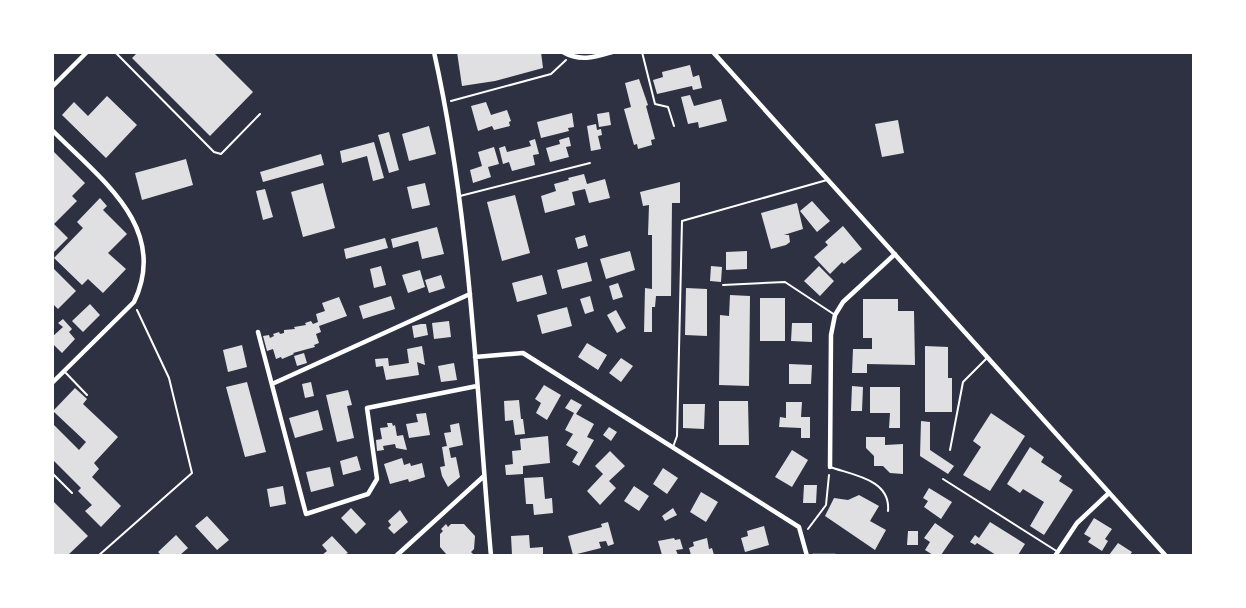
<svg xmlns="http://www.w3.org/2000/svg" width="1246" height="608" font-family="'Space Grotesk',sans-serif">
<rect width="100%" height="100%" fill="#2d3142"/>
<path fill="#e0e0e3" d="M138 52H213L253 92 210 136 132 58Z
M457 52H541L543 68 495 81 462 86Z
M690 65 693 77 699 75 702 88 693 90 692 86 657 94 653 80 663 77 662 72Z
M639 79 648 105 646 106 655 139 651 140 652 145 638 149 637 144 634 145 624 109 631 107 625 83Z
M690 95 694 106 721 99 727 121 699 128 698 122 688 124 681 97Z
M107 96 137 125 106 158 62 115 74 102 88 116Z
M486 102 491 115 507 110 511 121 509 122 510 126 494 130 492 126 478 131 471 106Z
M609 112 611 125 599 127 597 114Z
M572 113 574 127 568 128 569 131 541 138 537 122Z
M898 120 904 153 882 157 875 124Z
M596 124 597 130 601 129 602 135 598 136 601 149 591 151 587 126Z
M429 126 436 154 409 161 402 134Z
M389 132 399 170 389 173 378 135Z
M569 137 571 146 566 147 569 157 550 162 546 148 560 144 559 140Z
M535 139 539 154 533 155 535 165 512 171 509 162 503 164 499 148 505 146 507 152 531 146 529 141Z
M374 142 384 178 373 181 367 156 342 163 340 151Z
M494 147 499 164 488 167 491 177 473 183 470 170 482 166 478 152Z
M52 150 85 183 72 196 77 201 54 224 68 238 52 254Z
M321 154 324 165 263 182 260 172Z
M186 159 193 185 142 200 135 173Z
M584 174 587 184 605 179 610 198 589 203 585 189 572 192 575 205 545 213 541 196 556 191 554 184 569 180 568 178Z
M680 182V203H672L671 296H656L655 307H652V332H644L645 288 652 289V235H648L649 205 643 206 640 192Z
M323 183 335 228 303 237 291 192Z
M425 183 430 205 412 209 407 187Z
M265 189 273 217 263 220 256 191Z
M515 195 530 253 502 261 487 202Z
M100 198 107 206 103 210 127 234 108 253 126 269 103 293 88 279 82 285 54 258 83 228 77 222Z
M812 201 830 221 817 232 800 211Z
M797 203 803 229 784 235H789L790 242 786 245 771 249 761 213Z
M843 226 862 249 844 264 842 262 830 274 814 257 828 245 825 242Z
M437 227 444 254 422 259 418 241 393 248 391 239Z
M585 235 588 246 578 249 575 238Z
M385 238 388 248 346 259 344 249Z
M630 251 635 270 606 279 600 259Z
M747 251V269L726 270V252Z
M587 262 592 281 562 289 557 270Z
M381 266 386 285 374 288 370 269Z
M711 266 722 267 721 282 710 281Z
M819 266 834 281 820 296 804 281Z
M52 267 76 291 58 309 52 303Z
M420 270 425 287 408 293 402 275Z
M441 275 445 288 429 293 425 280Z
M542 275 547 294 517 302 512 283Z
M618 283 623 297 613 300 609 286Z
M686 288 707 289V336L685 335Z
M730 295 750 296 749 386 719 385 720 315 729 316Z
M391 296 395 309 363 319 359 306Z
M590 296 594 311 585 314 580 299Z
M339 297 347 316 319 326 321 332 316 334 319 343 314 345 315 347 293 353 294 354 282 359 281 357 276 359 273 349 267 351 263 336 269 335 270 338 274 336 273 334 279 332 280 334 284 333V330L295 329 294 327 306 325 305 323 311 321 313 324 318 322 316 314 325 311 322 303Z
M760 298H785V341H760Z
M863 299H898V311H914L915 365 867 364V373H852L853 349H872V338H863Z
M90 304 100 315 83 332 72 321Z
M567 307 572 326 542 334 537 315Z
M616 310 626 328 617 333 607 315Z
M63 319 72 329 69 332 75 339 62 353 52 343V337L63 327 58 323Z
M449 321 451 337 434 339 432 323Z
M792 323H812V342L791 341Z
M421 324H426L428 335 414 338 412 326Z
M587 343 607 355 598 370 578 357Z
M242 345 247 367 228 372 223 350Z
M422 346 425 365 417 362 419 375 386 380 383 366 376 367 375 359 388 358 389 366 409 363 407 349Z
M925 346 948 347V378H952V412H925Z
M304 353 307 363 297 366 294 356Z
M621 358 633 366 621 382 609 373Z
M454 363 457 380 441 382 438 366Z
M789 364 812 365 811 384H789Z
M247 382 266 452 245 457 226 387Z
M311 382 314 396 305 398 302 384Z
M544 385 561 395 547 420 536 413 541 403 535 399Z
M852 386 863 387 862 411H851Z
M870 387H900V428H889L890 413H870Z
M75 388 87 399 83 404 118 437 94 463 99 469 92 477 121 506 101 527 85 511 92 505 78 491 81 488 52 459V423L79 450 86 442 53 411Z
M348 390 352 405 347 406 354 438 337 442 326 395Z
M571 399 582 405 576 414 594 424 587 437 594 440 579 466 572 462 578 452 566 445 573 434 565 430 574 413 565 408Z
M519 400 521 419H523L525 434 515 435 513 420 505 421 504 401Z
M719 401H748L749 445H719Z
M786 402H802L801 417H810V438H801V428L779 427 780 417 786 418Z
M683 404H705L704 429 683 428Z
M318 410 323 430 295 438 289 418Z
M426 413 430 435 409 438 406 424 418 422 416 414Z
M991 413 1025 436 990 491 963 475 981 447 973 441Z
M921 421 930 422V450L954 466 948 474 920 456Z
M387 423H392L393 426 395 425 397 436 403 435 407 450 396 448 395 444 383 446 384 450 377 451 376 440 382 439 380 428 388 427Z
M459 423 463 445 449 448 451 458 456 457 460 477 448 487 442 476 440 467 445 466 442 447 447 446 444 433 451 432 450 425Z
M609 427 617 432 611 441 603 435Z
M548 436 550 463 523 466V474L506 475 505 465 513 464 512 451 521 450 520 439Z
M866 437H885V445L903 444V474L890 473 883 466H874V456L866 448Z
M1030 447 1044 457 1041 462 1062 476 1059 481 1073 490 1044 535 1030 526 1044 502 1023 489 1020 493 1007 484Z
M792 450 808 460 792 487 775 477Z
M610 451 625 466 609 481 616 488 600 505 587 491 603 474 595 466Z
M357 456 361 470 343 475 340 461Z
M402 458 404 465 410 463 411 466 422 463 425 477 409 482 408 479 390 484 384 464Z
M330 467 334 486 311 492 306 472Z
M663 468 678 478 667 494 653 484Z
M543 477 545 499 552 498 553 513 534 515 533 504H526L524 478Z
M804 485H817L816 503H803Z
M283 486 286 504 270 507 267 489Z
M634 486 649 496 639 511 624 501Z
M929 488 952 502 941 519 924 507 928 501 923 498Z
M701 492 718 502 706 522 690 512Z
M859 495 879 506 870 521 886 530 875 550 825 516 834 498 848 500Z
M52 500 88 536 68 555H52Z
M351 508 366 524 356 534 341 518Z
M673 508 677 515 665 521 662 516Z
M400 510 408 522 394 534 388 528 391 525 388 521Z
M207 516 229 540 217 550 195 526Z
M1094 518 1112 529 1105 539 1108 541 1102 551 1088 542 1091 538 1084 534Z
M608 522 614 544 608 546 606 541 599 542 601 548 573 555 568 536 602 527 601 524Z
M990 522 1025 544 1018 555H996L977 543 975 545 970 542 975 535 979 538Z
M935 523 954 536 941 555H933L925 550 930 542 924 538Z
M446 524 448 527 451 524H464L475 536 474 549 471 552 473 554 447 555 440 547V534L443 531 441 529Z
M764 526 769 545 745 552 741 538 748 536 747 531Z
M908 531H918V545H907Z
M176 535 188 548 180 555H161L158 552Z
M529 535 530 548 543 547V555H512L511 536Z
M332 536 348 553 344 555H322L327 551 322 545Z
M674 538 675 540 680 539 683 549 676 550 678 555H662L658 541Z
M707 538 709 549 712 548 714 555H691L689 548 694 546 693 542Z
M1118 543 1132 552 1130 555H1109Z"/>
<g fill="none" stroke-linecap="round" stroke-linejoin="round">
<path stroke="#fff" stroke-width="2" d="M451 101 551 74 566 60
M808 529 826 505 829 475
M98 556 192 473 169 378 137 310"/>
<path stroke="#fff" stroke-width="2" d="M642 52 655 104 668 107 674 126
M116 53 214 152 221 154 260 114
M460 196 590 163
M723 285 785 282 835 315
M64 371 87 395
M673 447 677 436 682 221 827 180
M950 450 963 382 988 357
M830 467C852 475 891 479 888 511
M52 473 72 493
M943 479 1058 552"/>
<path stroke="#fff" stroke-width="4.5" d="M434 52C471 218 476 387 491 556
M563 52C580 62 595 57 612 52
M713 52 1166 556
M52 87 87 52
M52 130C99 178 170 227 134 302L52 383
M258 332 306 514 368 494 377 479 367 408 477 386
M475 357 523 353 799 527 807 556
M272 384 470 294
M830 467 831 335 835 315 843 302 895 254
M396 556 484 476
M813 556H835
M1055 556 1077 523 1109 493"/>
</g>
<rect width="1246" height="608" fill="none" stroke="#ffffff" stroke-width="108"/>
</svg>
